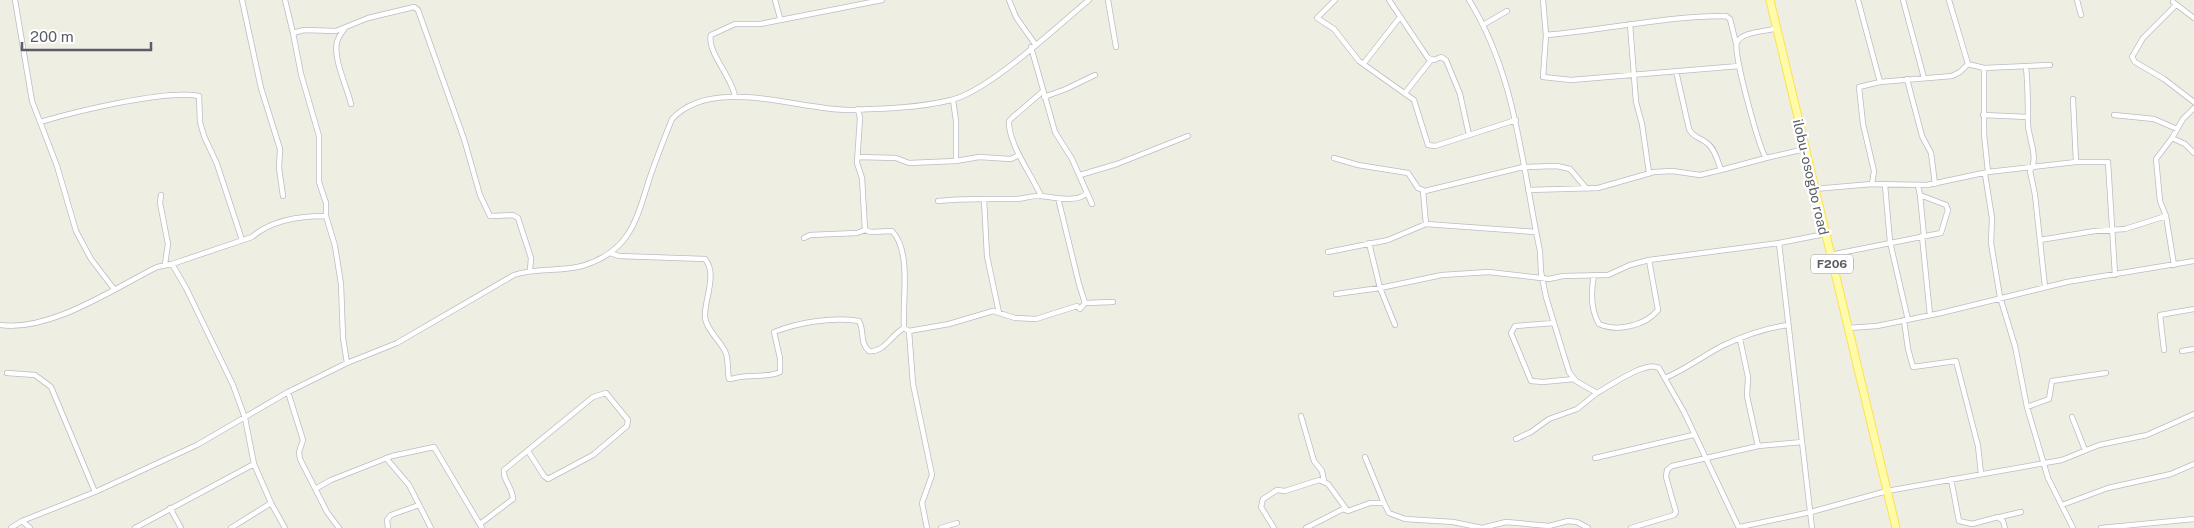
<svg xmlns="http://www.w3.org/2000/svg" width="2194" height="528" font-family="'Public Sans',sans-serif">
<rect width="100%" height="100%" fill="#efeee3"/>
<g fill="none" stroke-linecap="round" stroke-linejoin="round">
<defs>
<path id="street" d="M15 0 32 101 57 166 76 231 91 259 114 289
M242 0 261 88 280 149 279 168 283 196
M285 0 293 33
M775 0 780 18
M1009 0 1016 17 1035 44
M1108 0 1116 47
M1335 0 1317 18 1334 29 1359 61 1414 100 1428 145 1435 146 1516 120
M1389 0 1428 58 1434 60 1441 57 1446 60 1460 94 1469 135
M1469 0C1516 75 1522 166 1540 251L1541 272 1546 297 1569 372 1576 381 1597 393C1610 386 1646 360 1659 368L1684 412 1739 528
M1543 0 1546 35 1543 77 1571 80 1739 66
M1858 0 1880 82
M1903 0 1924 78
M1949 0 1968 64 1984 68 2050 65
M2077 0 2081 15
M2173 2 2194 18
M2176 5 2143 38 2132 57 2135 62 2164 79 2194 102
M1630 24 1636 102 1642 124 1649 173
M1483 25 1507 11
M345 28C342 32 338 38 337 42 333 59 347 87 351 104
M1777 28C1766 32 1743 31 1737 42 1732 50 1759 148 1766 158L1805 149
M1546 35C1607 30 1664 16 1726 16L1730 19 1736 43
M1031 47 1055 132 1072 159 1092 204
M1364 63 1400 17
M2026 67C2028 86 2028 106 2028 125 2029 139 2039 159 2030 171L2035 195 2045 287
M1984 68V134L1988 172
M1676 71 1689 129C1694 139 1701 137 1708 144 1715 149 1718 162 1721 170L1766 158
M1907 79 1922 136 1931 153 1935 184
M1405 93 1431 60
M735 97C733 78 706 51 711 35L735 24H760L882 0
M1044 97 1066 89 1095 75
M2073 99 2076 162
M953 100 956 121V161L979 157 1011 159 1019 155
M1983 115 2028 117
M2114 115 2154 119 2177 129
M40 122C74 112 166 89 199 96L200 122 204 136 217 164 242 240
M2172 138 2183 119 2194 108
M858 157 896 158 909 163 956 161
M1334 158 1358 165 1408 173 1418 188 1425 191 1523 167 1557 166 1570 169 1587 189
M1985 174 1992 218 1991 243 2000 297 2015 346 2027 407 2048 478 2073 528
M1080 175 1117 164 1188 136
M1872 184 1874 171 1863 124 1859 87 1880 82 1952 76 1960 72 1968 64
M1885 185 1890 242 1908 320
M1814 189 1872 184 1927 185 1988 172 2076 162H2108L2115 275
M1528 190 1598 188 1654 172 1672 171 1700 175 1721 170
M1423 191 1426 224
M161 195 160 203 168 244 165 264
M1920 195 1924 236
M1041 196C1032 175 1008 144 1009 121L1013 117 1042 92
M1058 198 1079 284 1085 303
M984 199 987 256 999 313
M938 201C963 198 989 199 1015 199 1024 199 1033 195 1041 196 1054 197 1075 203 1086 194
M865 230 871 232 892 231C912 251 902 302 904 328
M1922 236 1930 315
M804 238 810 235 857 233 865 230 862 178 857 163 860 118 858 109
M2040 240 2095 231 2125 229 2166 216
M1369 243 1380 288 1395 325
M1779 243 1812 528
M1328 252 1388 240 1426 224 1536 232
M610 253 619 256 705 259C718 274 704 300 705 317 706 329 720 341 725 351 729 359 727 370 729 379H731C747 373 765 379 780 372V358L774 332C800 322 832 317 859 321 865 332 859 342 869 351 884 353 891 335 904 328L909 331 949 324 993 311 1015 318 1036 319 1077 306 1080 309 1085 303 1113 302
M1830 255 1941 233 1948 210 1946 205 1920 195 1918 186
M172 264 252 237C271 220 301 216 326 216
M2174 265 2166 216 2160 201 2156 159 2172 138 2185 144 2194 153
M1594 275C1591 291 1590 309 1599 324 1617 332 1645 326 1658 310L1649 260
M1336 294 1380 288 1442 275 1489 272 1549 279 1563 276 1608 275 1630 265 1649 260 1779 243 1825 234
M1904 320 1908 349 1913 367 1956 361 1978 446 1981 474
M1554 323 1515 326 1511 333 1531 381 1543 382 1574 379
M0 325C50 332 113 289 157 267L172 264 186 288 233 385 245 418 254 464 271 503 285 528
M1848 328 1877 326 1941 313 2067 282 2194 261
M909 331 913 384 932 475 922 503 927 528
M1740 339 1748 377 1747 396 1758 446
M2164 350 2160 315 2194 309
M2182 351 2194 349
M347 363 343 338 341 284 335 246 326 216V203L319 182V136L301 74 293 33 304 30 336 31 368 18 414 7 418 10 464 139 480 195 490 216 513 215 518 218 531 258 530 270
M7 373 35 375 51 387 95 492
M1665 378C1686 369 1703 356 1722 346 1743 336 1766 328 1788 325
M288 392 303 440 299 452 300 459 327 512 339 528
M2027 407 2049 399 2052 381 2106 373
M1301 416 1314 461 1322 471 1324 481
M2072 417 2085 450
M1516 439 1531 432 1549 419 1577 409 1597 393
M1365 457 1384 503
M386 458 409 485 431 528
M1595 458 1693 435
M1951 479 1959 521 1972 524 1998 517 2003 521 2005 528
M315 489 331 480 392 456 434 447 482 528
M2062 505 2108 488 2171 474 2194 464
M170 508 181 528
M2000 517 2021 512
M22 521 30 528
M480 524 513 499C513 488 502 479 504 470L593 397 606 393 628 420 627 426 593 455 548 479 544 476 528 451
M1740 527 1811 512 1887 491 2062 460 2099 445 2147 435 2194 414
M11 528 22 521 95 492 197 445 288 392 347 363 397 343 514 275C536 267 560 272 582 266 629 252 636 222 649 180 656 159 664 139 672 119 712 75 799 110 848 110 881 109 919 108 951 100 989 91 1056 27 1089 0
M135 528 254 464
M231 528 271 503
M388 528 387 520 391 515 419 505
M941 528 957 523
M1274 528 1261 507 1263 499 1277 490 1285 491 1319 480 1328 484 1347 510
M1306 528 1343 509 1348 511 1370 503H1384L1389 513 1405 519 1453 522 1482 528 1506 522 1549 526 1568 521 1577 522 1588 528
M1631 528 1674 515 1676 512 1666 477 1667 470 1672 466 1758 446 1802 442
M2101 528 2194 519"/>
<path id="primary" d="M1770 0 1896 528"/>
</defs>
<use href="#street" stroke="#bbbcc3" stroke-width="6"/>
<use href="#primary" stroke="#ffe14c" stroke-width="9"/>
<use href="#street" stroke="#fff" stroke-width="4.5"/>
<use href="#primary" stroke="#fffba8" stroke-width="7"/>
</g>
<g text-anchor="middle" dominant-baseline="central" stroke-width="4.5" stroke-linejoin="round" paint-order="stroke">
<rect fill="#fff" stroke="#8c8e93" stroke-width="1" x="1811" y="254.5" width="42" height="19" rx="4"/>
<g font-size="12" font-weight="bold" fill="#5b5e65">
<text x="1832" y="264">F206</text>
</g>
<g font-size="14" fill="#5b5e65" stroke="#fff">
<text transform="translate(1811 177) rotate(77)">ilobu- osogbo road</text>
</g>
</g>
<path d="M22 42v8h129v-8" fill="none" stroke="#5b5e65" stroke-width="2.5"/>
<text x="30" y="42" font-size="15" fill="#5b5e65" stroke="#ffffff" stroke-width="4" paint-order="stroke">200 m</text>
</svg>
